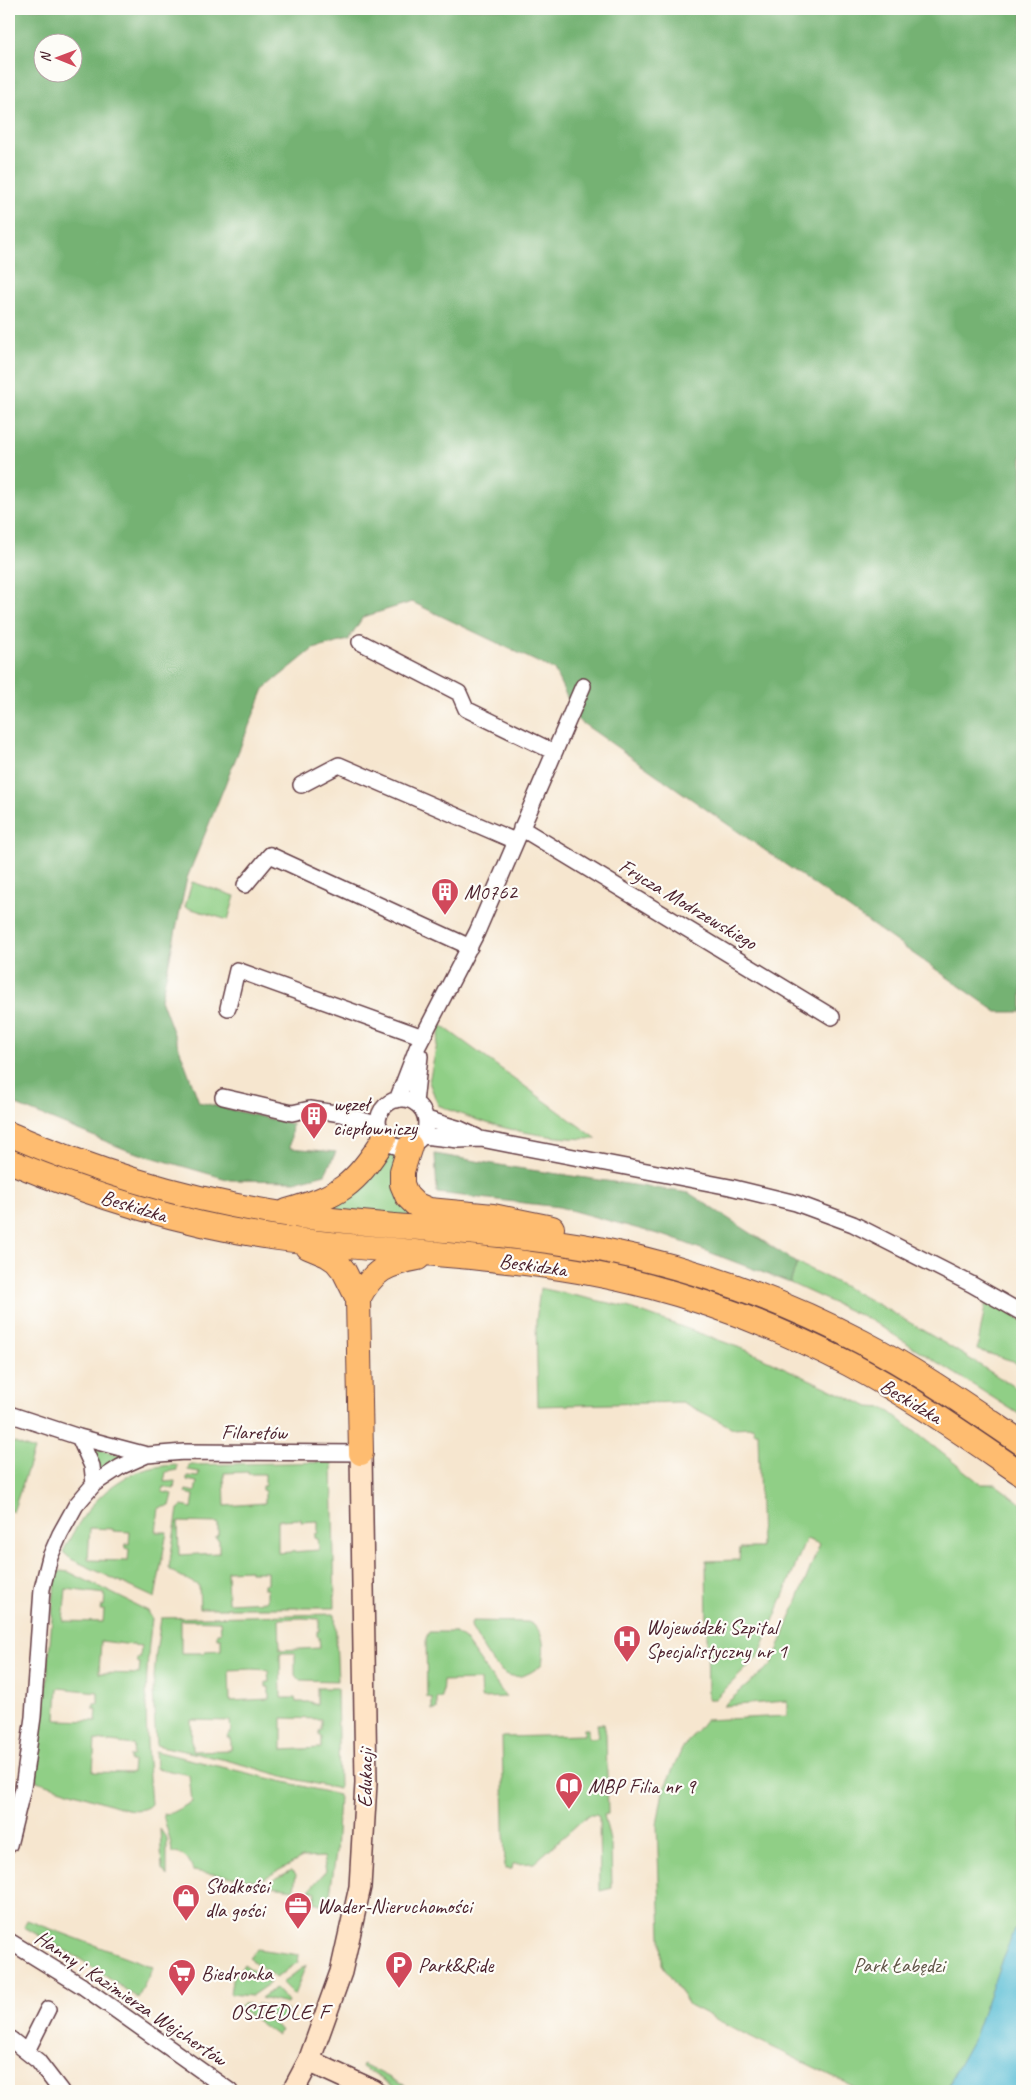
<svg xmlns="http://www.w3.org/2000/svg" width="1031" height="2100" font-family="Caveat,sans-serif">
<rect width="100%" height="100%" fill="#fdfcf7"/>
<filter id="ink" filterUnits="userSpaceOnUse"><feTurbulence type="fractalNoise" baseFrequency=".02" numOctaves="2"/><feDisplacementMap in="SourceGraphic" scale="10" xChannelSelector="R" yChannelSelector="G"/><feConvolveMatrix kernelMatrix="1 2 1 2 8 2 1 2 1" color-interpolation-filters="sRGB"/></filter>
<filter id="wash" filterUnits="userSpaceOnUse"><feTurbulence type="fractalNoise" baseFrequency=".0096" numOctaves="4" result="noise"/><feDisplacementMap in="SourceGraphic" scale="20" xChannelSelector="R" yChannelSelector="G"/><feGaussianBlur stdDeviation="1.12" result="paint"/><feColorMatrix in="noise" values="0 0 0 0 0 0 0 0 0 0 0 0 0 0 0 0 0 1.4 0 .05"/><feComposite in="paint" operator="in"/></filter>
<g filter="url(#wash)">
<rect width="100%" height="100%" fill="#f6e6cf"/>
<path fill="#90cf86" stroke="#6d7758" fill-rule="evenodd" d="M192 882 235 896 228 920 185 907Z
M441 1025 597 1139C541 1139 488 1127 438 1105L429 1082Z
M385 1148 399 1154 425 1218 324 1210Z
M797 1263C876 1300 949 1345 1022 1392V1416L872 1321 790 1283Z
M540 1288 627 1307 746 1350 869 1407 885 1408 981 1484H995L1022 1504V2091H863L739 2031 689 2005 662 1964 657 1825 663 1791 682 1749 705 1720 787 1716V1701L723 1706 772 1664 820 1544 806 1539 759 1656 715 1699H708L706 1561 739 1560 740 1548H761L758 1432H754L753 1427 733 1428 682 1402 538 1406 536 1322Z
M986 1301 1022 1320V1368L1013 1361 977 1350Z
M9 1441 34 1450 13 1512 9 1510Z
M91 1448 131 1457 99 1475Z
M332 1462 335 1608H200L199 1586 171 1571 169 1567 178 1509 182 1506 192 1508 194 1495 185 1493 186 1490 195 1492 197 1482 187 1480V1476L198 1477 199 1472 188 1470 189 1465ZM248 1472V1474H265V1486H262V1490L265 1491V1503L225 1506 224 1473ZM301 1519V1522L318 1521V1533L315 1534V1538L318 1539 319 1550 278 1553V1520ZM178 1522 218 1523V1535L216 1536V1538L219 1540V1553L179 1555ZM250 1570V1572H267V1584H264V1589H267V1601L228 1603 227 1571Z
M177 1465V1470L166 1472 164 1482 175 1481 174 1489 163 1487 162 1492 173 1494 170 1506 159 1508 156 1532H167L155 1598 71 1559 63 1552C87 1502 119 1466 177 1465ZM90 1528 113 1529V1531L130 1532 129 1544H126L125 1548 129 1549 128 1561 88 1560Z
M61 1571 69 1572 148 1611 152 1619C143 1681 146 1742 151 1804 145 1812 131 1810 122 1808L37 1781 35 1776 45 1707 55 1580 57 1573ZM66 1589 105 1594 104 1606H101L100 1610H104L103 1622 63 1621ZM101 1641 141 1646 140 1658H137V1662L140 1663 139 1674 99 1673ZM58 1688 98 1692V1704H94V1709H97L96 1721 56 1720ZM95 1740 134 1745 133 1756H130V1761H133L132 1773 93 1772Z
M335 1614 338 1681 299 1680 295 1675V1653H280L281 1698H295L296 1702H312V1704H317V1688H337L339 1789 294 1779 226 1760 156 1745 153 1691 156 1653 161 1618ZM302 1618 319 1619V1631H317V1636L319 1637 320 1648 280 1650 279 1619ZM181 1620 220 1621 221 1633H217V1638H221V1650L205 1651 204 1653H181ZM252 1669 268 1670 269 1682H266V1687H269V1699L230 1701 229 1670ZM282 1718 321 1719V1730L319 1731V1736L321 1737V1748L282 1750ZM191 1720 230 1721 231 1733H229L228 1738H231V1750L192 1751Z
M472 1621 528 1622C545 1629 545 1648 542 1664 505 1697 489 1657 472 1629L471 1625Z
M429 1632H454L464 1639 506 1697 481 1698 480 1680 443 1681 442 1698H437V1710H432V1698L427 1697 426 1638Z
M597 1724H604L606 1734 608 1814 604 1815 611 1845 612 1888 600 1891 599 1817 596 1815H588L534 1863 513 1864 512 1869H505L502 1737 584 1735V1729H588V1738L599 1737Z
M155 1751 339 1795 336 1854 328 1906 314 1902 316 1892 309 1890 326 1871 323 1857 302 1858 259 1881 193 1871C189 1860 185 1853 172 1853 171 1839 166 1828 163 1814L171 1813 192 1802 189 1775 156 1768Z
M160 1829 167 1839V1876L162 1869Z
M292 1870 296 1874 294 1889 264 1885Z
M27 1920 153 1967 138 1998 80 1959 24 1927Z
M257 1949 299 1955 298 1962 276 1978 249 1958Z
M244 1964 270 1983 251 1996 230 1994 232 1979Z
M306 1965 294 1995 282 1983Z
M275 1988 288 2002 287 2004 261 1998Z
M243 2004H248L278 2027 281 2031 276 2035 238 2007Z
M257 2004 288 2011 283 2021 281 2022 256 2006Z
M363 2064 408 2087 398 2089 362 2067Z"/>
<path fill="#74b273" stroke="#5f684f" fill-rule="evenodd" d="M9 9H1022V1012H997L578 720 554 670 412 602 363 617 348 640 313 649 264 689 187 878 161 999 199 1102 292 1124 290 1148 336 1152 325 1174 298 1181 230 1180 127 1150 9 1102ZM42 42H72V72H42Z
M435 1154 517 1168 689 1193 797 1263 790 1283 672 1238 559 1207 437 1193Z"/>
<path fill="#58bed6" stroke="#516e80" d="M1022 1914V2091H947L955 2071 974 2037 1001 1962Z"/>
</g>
<g filter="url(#ink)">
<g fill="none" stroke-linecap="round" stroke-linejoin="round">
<defs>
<path id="street" d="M360 642 459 693 466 709 554 752
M301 785 339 765 515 841
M521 828 832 1017
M245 885 270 855 470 947
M228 1008 237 970 423 1037
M223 1097 292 1113 310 1109 341 1114 379 1125
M378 1123a24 24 0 1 1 48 0a24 24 0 1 1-48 0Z
M397 1100 417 1048 477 932 583 686
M415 1103 420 1056
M426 1119 460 1129 477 1137
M423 1136 459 1140 481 1139 730 1187 796 1203 853 1224 971 1284 1022 1313
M9 1414 79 1437 147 1455
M79 1437 92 1466 94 1484
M9 1845 23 1788 33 1717 42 1589 50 1557 60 1534 76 1505 94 1484 120 1467 147 1455 184 1452 361 1453
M9 1941 82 1986 230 2091
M9 2038 38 2061 61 2091
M27 2051 48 2009"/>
<path id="secondary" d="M309 2061 374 2091
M293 2091 309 2061 341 1972 360 1887 366 1783 361 1453"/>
<path id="primary" d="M9 1134C95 1171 184 1199 277 1213 384 1229 492 1229 599 1249 690 1267 780 1299 862 1342 918 1371 970 1408 1022 1443
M410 1146 402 1171V1184L407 1196 415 1204 429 1210 493 1216 552 1228
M9 1161C95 1197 185 1225 278 1238 401 1255 527 1254 648 1286 717 1304 785 1331 849 1364 910 1396 966 1436 1022 1474
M287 1211C340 1195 354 1187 384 1139
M308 1247 327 1255 336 1261 344 1271 358 1299 361 1453
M358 1299C373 1270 387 1264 418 1258"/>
</defs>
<use href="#street" stroke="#643d44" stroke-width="18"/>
<use href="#secondary" stroke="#643d44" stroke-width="24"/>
<use href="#primary" stroke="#643d44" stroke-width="26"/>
<use href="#street" stroke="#fff" stroke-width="15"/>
<use href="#secondary" stroke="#ffe4c6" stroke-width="21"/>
<use href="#primary" stroke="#febc70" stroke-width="24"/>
</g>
</g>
<defs>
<symbol id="building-pin" viewBox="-11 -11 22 30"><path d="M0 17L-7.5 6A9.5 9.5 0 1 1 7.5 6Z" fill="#d1495b" stroke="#fdfcf7"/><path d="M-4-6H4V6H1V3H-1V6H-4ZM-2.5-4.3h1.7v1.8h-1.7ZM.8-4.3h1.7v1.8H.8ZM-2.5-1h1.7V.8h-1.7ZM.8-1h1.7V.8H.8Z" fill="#fff"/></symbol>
<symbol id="hospital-pin" viewBox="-11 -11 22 30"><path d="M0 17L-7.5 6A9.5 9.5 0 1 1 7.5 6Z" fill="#d1495b" stroke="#fdfcf7"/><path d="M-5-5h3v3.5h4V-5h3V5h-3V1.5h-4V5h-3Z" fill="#fff"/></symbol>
<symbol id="library-pin" viewBox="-11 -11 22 30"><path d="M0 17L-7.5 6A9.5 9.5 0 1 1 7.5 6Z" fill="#d1495b" stroke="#fdfcf7"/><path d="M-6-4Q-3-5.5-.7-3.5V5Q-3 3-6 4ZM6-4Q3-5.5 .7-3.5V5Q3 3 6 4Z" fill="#fff"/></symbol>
<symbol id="shop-pin" viewBox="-11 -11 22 30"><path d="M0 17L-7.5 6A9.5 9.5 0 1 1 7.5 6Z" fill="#d1495b" stroke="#fdfcf7"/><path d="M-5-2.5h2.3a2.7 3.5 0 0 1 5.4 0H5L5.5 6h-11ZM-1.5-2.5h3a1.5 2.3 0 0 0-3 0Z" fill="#fff"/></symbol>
<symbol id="office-pin" viewBox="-11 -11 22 30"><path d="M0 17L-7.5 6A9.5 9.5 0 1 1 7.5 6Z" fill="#d1495b" stroke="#fdfcf7"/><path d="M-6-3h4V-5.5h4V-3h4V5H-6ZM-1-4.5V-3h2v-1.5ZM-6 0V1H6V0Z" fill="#fff"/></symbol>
<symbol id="parking-pin" viewBox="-11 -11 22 30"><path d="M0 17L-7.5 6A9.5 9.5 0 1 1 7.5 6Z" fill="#d1495b" stroke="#fdfcf7"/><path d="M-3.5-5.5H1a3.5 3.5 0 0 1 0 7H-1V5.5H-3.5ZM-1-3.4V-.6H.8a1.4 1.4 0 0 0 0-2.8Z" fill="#fff"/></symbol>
<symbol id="supermarket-pin" viewBox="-11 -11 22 30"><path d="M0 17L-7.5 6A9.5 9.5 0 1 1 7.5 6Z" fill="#d1495b" stroke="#fdfcf7"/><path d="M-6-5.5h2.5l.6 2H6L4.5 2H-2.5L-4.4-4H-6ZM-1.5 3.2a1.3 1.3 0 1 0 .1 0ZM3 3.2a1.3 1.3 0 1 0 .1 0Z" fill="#fff"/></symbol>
</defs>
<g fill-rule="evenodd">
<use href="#building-pin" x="429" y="876" width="32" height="43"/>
<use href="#building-pin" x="298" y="1100" width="32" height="43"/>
<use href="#hospital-pin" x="611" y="1623" width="32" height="43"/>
<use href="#library-pin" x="553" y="1770" width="32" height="43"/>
<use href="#shop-pin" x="170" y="1882" width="32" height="43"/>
<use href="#office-pin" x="282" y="1890" width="32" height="43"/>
<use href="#parking-pin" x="383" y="1949" width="32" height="43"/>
<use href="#supermarket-pin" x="166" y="1957" width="32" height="43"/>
</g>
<g text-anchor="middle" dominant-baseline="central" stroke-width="4.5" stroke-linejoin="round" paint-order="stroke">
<g font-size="21" fill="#4a1f2b" stroke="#fdfcf7" text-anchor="start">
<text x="464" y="892">M0762</text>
<text x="333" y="1104">węzeł<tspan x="333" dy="24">ciepłowniczy</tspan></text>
<text x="646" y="1627">Wojewódzki Szpital<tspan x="646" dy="24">Specjalistyczny nr 1</tspan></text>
<text x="588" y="1786">MBP Filia nr 9</text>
<text x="205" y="1886">Słodkości<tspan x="205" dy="24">dla gości</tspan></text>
<text x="317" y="1906">Wader-Nieruchomości</text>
<text x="418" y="1965">Park&amp;Ride</text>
<text x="201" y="1973">Biedronka</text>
</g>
<g font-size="21" fill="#4a1f2b" stroke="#fdfcf7">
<text transform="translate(688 904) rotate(31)">Frycza Modrzewskiego</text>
<text transform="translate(134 1206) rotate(17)">Beskidzka</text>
<text transform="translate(533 1265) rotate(8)">Beskidzka</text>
<text transform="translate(911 1401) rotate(31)">Beskidzka</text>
<text transform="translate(254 1432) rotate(1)">Filaretów</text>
<text transform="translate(365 1778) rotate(-89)">Edukacji</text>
<text transform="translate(131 1998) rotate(34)">Hanny i Kazimierza Wejchertów</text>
</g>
<g font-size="21" fill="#5f5446" stroke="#fdfcf7">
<text x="899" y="1965">Park Łabędzi</text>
</g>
<g font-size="22" letter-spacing="1" fill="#4a1f2b" stroke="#fdfcf7">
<text x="280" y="2012">OSIEDLE F</text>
</g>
</g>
<rect width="1031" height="2100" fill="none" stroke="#fdfcf7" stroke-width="30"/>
<g transform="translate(58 58) rotate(271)"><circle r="24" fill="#fdfcf7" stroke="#b5a4a5"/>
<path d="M0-4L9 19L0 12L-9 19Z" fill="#d1495b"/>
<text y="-8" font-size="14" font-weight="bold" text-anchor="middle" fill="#4a1f2b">N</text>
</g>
</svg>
